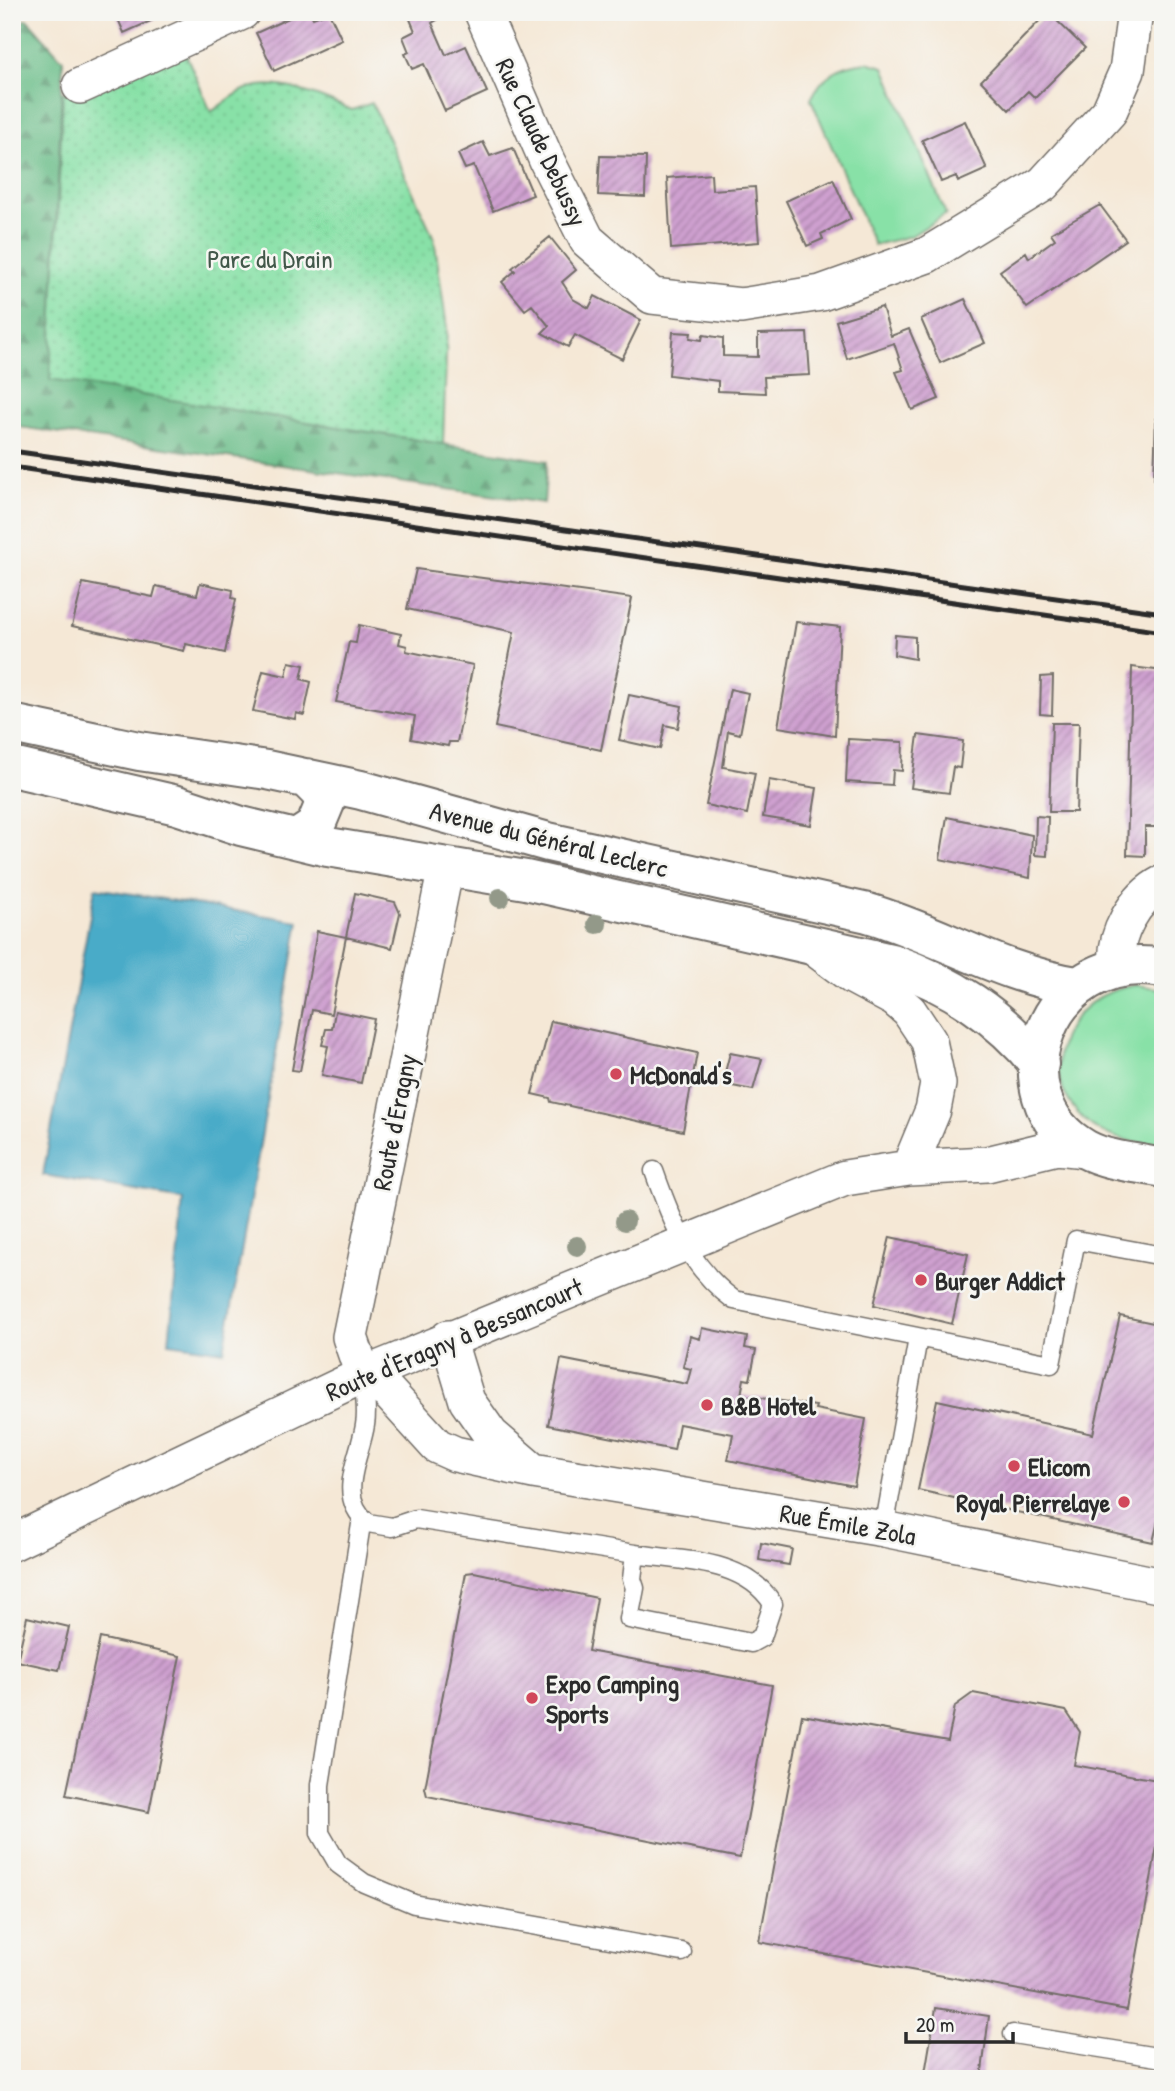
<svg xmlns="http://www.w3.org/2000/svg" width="1175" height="2091" font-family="'Patrick Hand',sans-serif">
<defs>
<pattern id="forest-firs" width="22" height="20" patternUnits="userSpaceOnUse" patternTransform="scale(1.75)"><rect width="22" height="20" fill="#6ebf8c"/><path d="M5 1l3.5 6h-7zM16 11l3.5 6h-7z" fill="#5b9b73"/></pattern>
<pattern id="park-dots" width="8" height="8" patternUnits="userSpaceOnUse" patternTransform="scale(1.75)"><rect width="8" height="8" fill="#88e1a7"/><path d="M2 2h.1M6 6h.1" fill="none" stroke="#76c190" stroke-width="1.8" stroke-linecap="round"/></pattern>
<pattern id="building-hatch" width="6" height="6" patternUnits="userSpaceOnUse" patternTransform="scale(1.75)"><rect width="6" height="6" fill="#cfa0d0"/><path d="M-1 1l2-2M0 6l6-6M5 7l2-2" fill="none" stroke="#a883a9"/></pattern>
</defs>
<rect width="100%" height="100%" fill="#f6f6f2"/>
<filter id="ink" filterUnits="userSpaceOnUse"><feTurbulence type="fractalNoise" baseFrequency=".0143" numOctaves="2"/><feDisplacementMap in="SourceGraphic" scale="14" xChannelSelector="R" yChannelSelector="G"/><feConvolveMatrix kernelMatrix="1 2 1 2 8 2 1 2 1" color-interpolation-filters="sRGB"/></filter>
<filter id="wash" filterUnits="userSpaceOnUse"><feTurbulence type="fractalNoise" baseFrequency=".00686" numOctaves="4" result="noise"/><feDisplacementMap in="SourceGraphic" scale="28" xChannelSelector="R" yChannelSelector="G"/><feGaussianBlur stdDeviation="1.57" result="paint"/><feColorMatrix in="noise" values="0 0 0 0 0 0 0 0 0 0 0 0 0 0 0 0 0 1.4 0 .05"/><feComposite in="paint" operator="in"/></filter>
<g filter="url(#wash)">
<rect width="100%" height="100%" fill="#f5e8d6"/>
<path fill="#88e1a7" stroke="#5a8669" stroke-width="2" d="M867 62 884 67 946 214 911 236 874 245 811 99C823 74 840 65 867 62Z
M1136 985 1163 989V1147C1138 1142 1107 1140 1087 1122 1029 1072 1066 994 1136 985Z"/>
<path fill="url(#forest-firs)" stroke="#4c755c" stroke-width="2" d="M27 19 63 60 50 380 547 461 544 503 12 426V26Z"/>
<path fill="url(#park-dots)" stroke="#5a8669" stroke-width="2" d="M180 41 211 112C222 105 236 92 249 88 281 78 323 98 352 110L372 103 434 238 447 328 443 444 50 380 63 93Z"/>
<path fill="#49abc8" stroke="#3a6b7a" stroke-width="2" d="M95 888 299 921 224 1351 169 1343 183 1199 43 1175Z"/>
<g id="blocks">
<path fill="url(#building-hatch)" d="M115 12H171L124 33Z
M302 12H310L313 18 329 12 342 40 274 71 256 33Z
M407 12H451L432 23 446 55 466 46 487 92 445 111 424 64 412 69 405 54 409 52 403 37 415 31Z
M1048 12 1085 48 1035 98 1028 91 1009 110 981 81Z
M965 121 987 169 958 182 956 176 941 182 922 140Z
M483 142 490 156 513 148 533 195 493 211 474 166 465 169 458 154Z
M600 156 646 157 645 197 598 195Z
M711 174 712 190 755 187 759 242 671 249 667 178Z
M833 179 851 219 821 234 823 239 807 246 786 201Z
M1100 205 1126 240 1027 308 1000 271 1026 252 1029 258 1055 239 1051 233Z
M550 237 576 270 562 282 573 299 589 308 595 296 641 320 622 359 575 335 568 347 542 333 549 326 532 305 525 310 502 282 515 271 512 268Z
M965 299 985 343 940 363 921 319Z
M882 307 891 336 909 329 939 399 912 410 896 372 903 370 894 343 847 359 836 321Z
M673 332 691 333 690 338 702 340 703 335 723 338V356L758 357V334L807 333 810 375 764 377 765 393 718 391V381L669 375Z
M1157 385H1163V479H1154Z
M416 569 632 598 601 750 495 727 514 632 407 609Z
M83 583 153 597 156 586 197 595 200 583 233 590 232 598 236 599 225 653 186 644 184 651 72 626Z
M796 622 840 627 835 736 778 727Z
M359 625 401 634 399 644 407 646 406 651 473 665 457 742H449L448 746 411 739 415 716 336 702 349 642 356 643Z
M895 635 915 637V659L894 655Z
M289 662 304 665 301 679 311 682 304 715 296 713 295 719 253 711 263 671 286 676Z
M1132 667 1163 671V827H1145V856L1127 855Z
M1053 676 1052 715 1040 714 1041 677Z
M730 689 748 693 740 734 728 731 723 767 755 773 747 814 706 805Z
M629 695 682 706 678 728 665 725 660 749 619 740Z
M1052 723H1079L1076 812H1049Z
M918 735 963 741 960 768 953 767 949 793 911 788Z
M848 739 903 742 902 771 893 770 892 785 846 782Z
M769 780 817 788 811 825 763 817Z
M1036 816 1048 817 1047 856 1035 855Z
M947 817 1032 835 1030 878 940 859Z
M355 893 395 902 400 913 392 948 346 937Z
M317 931 346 937 331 1014 312 1010 300 1071 292 1070Z
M335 1011 374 1019 361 1083 322 1075 328 1046 322 1045 326 1029H332Z
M551 1021 697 1053 683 1131 551 1102 550 1098 532 1094Z
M730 1053 762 1059 753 1090 722 1084Z
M890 1237 968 1254 952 1324 874 1305Z
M1120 1316 1163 1325V1500L1153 1542 918 1490 937 1400 1093 1434Z
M702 1328 747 1337 745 1348 756 1350 750 1380 744 1379 741 1395 816 1406 815 1409 866 1419 854 1486 728 1460 733 1434 679 1424 674 1450 548 1425 561 1359 687 1384 691 1369 683 1367 690 1336 700 1339Z
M761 1543 792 1549 789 1565 759 1560Z
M474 1572 597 1598 588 1651 772 1685 740 1858 427 1796 425 1788 466 1573Z
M27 1617 69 1627 59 1670 17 1661Z
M100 1638 180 1656 149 1812 66 1795Z
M973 1693 1066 1711 1080 1732 1074 1765 1163 1781V1814L1127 2010 759 1942 802 1715 948 1741 955 1706Z
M936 2008 989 2016 981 2079H924Z"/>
</g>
</g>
<g filter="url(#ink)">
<use href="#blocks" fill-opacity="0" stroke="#726d67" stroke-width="2"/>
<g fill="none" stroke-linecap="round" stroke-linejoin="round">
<defs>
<path id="lane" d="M654 1171C672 1222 689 1267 734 1300L1051 1364 1076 1240 1163 1256
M363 1375C364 1392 368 1409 365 1425 360 1458 335 1496 368 1523L392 1527 416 1519 635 1554 632 1579 635 1588 629 1619 751 1643 762 1637 773 1604C745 1559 683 1561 635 1554
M362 1518 320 1785V1833L338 1864 364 1883 414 1904 682 1952
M884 1529 918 1338
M1013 2034 1163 2058"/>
<path id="street" d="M482 12 547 161 587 240 652 296 741 306 821 293 927 255 1043 184 1109 112 1127 71 1135 12
M80 86 242 12
M446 867 350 1337 363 1375 388 1392 437 1446 455 1454 533 1471 491 1435 467 1401 448 1338
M809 944 852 976 895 999 909 1011 929 1041 938 1084 933 1110 909 1168
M1117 967C1113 936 1134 898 1163 883
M533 1471 884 1529 1163 1586
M12 1543 363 1375 845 1178 909 1168 987 1164 1057 1147 1085 1150"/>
<path id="secondary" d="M12 724 139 751 267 770 361 790 548 842 868 913C939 934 1003 975 1077 986
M12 767 177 805 241 826 328 847 526 880 891 963C951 984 999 1015 1039 1064
M297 839 315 827 325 803 319 791 306 778
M1163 968C1045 947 993 1098 1085 1149 1107 1161 1139 1163 1163 1168"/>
</defs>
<use href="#lane" stroke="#726d67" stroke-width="21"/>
<use href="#street" stroke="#726d67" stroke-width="38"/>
<use href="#secondary" stroke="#726d67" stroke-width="42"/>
<use href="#lane" stroke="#fff" stroke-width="18"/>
<use href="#street" stroke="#fff" stroke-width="35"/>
<use href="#secondary" stroke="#fff" stroke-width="38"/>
<path stroke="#2b2b2b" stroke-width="5" d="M12 451 1163 613
M12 467 1163 632"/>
</g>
<g fill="#939989">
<circle cx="500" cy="898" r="10"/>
<circle cx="597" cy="924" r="10"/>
<circle cx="625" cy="1221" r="10"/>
<circle cx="577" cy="1246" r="10"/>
</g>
</g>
<g fill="#d1495b" stroke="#f6f6f2" stroke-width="2.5">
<circle cx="616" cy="1074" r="7"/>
<circle cx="921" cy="1280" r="7"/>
<circle cx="707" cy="1405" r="7"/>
<circle cx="1014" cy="1466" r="7"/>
<circle cx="1124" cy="1502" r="7"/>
<circle cx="532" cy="1698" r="7"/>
</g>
<g text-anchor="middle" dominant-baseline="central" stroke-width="5" stroke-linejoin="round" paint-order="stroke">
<g font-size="26" fill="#2b2b2b" stroke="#f6f6f2">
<text transform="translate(542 142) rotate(65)">Rue Claude Debussy</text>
<text transform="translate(549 839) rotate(14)">Avenue du Général Leclerc</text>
<text transform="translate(394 1122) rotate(-79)">Route d'Eragny</text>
<text transform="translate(454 1339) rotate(-23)">Route d'Eragny à Bessancourt</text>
<text transform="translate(848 1524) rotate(10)">Rue Émile Zola</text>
</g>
<g font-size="26" fill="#42584a" stroke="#f6f6f2">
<text x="270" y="258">Parc du Drain</text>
</g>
<g font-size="26" font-weight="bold" fill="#2b2b2b" stroke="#f6f6f2" text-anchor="start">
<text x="630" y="1074">McDonald's</text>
<text x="935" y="1280">Burger Addict</text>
<text x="721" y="1405">B&amp;B Hotel</text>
<text x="1028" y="1466">Elicom</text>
<text x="1110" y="1502" text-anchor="end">Royal Pierrelaye</text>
<text x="546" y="1683">Expo Camping<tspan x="546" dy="30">Sports</tspan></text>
</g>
</g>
<rect width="1175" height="2091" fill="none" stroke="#f6f6f2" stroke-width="42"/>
<path d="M906 2032v10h107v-10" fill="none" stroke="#2b2b2b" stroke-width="3.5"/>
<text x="916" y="2032" font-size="21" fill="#2b2b2b" stroke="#f6f6f2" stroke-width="5" paint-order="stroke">20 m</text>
</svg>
